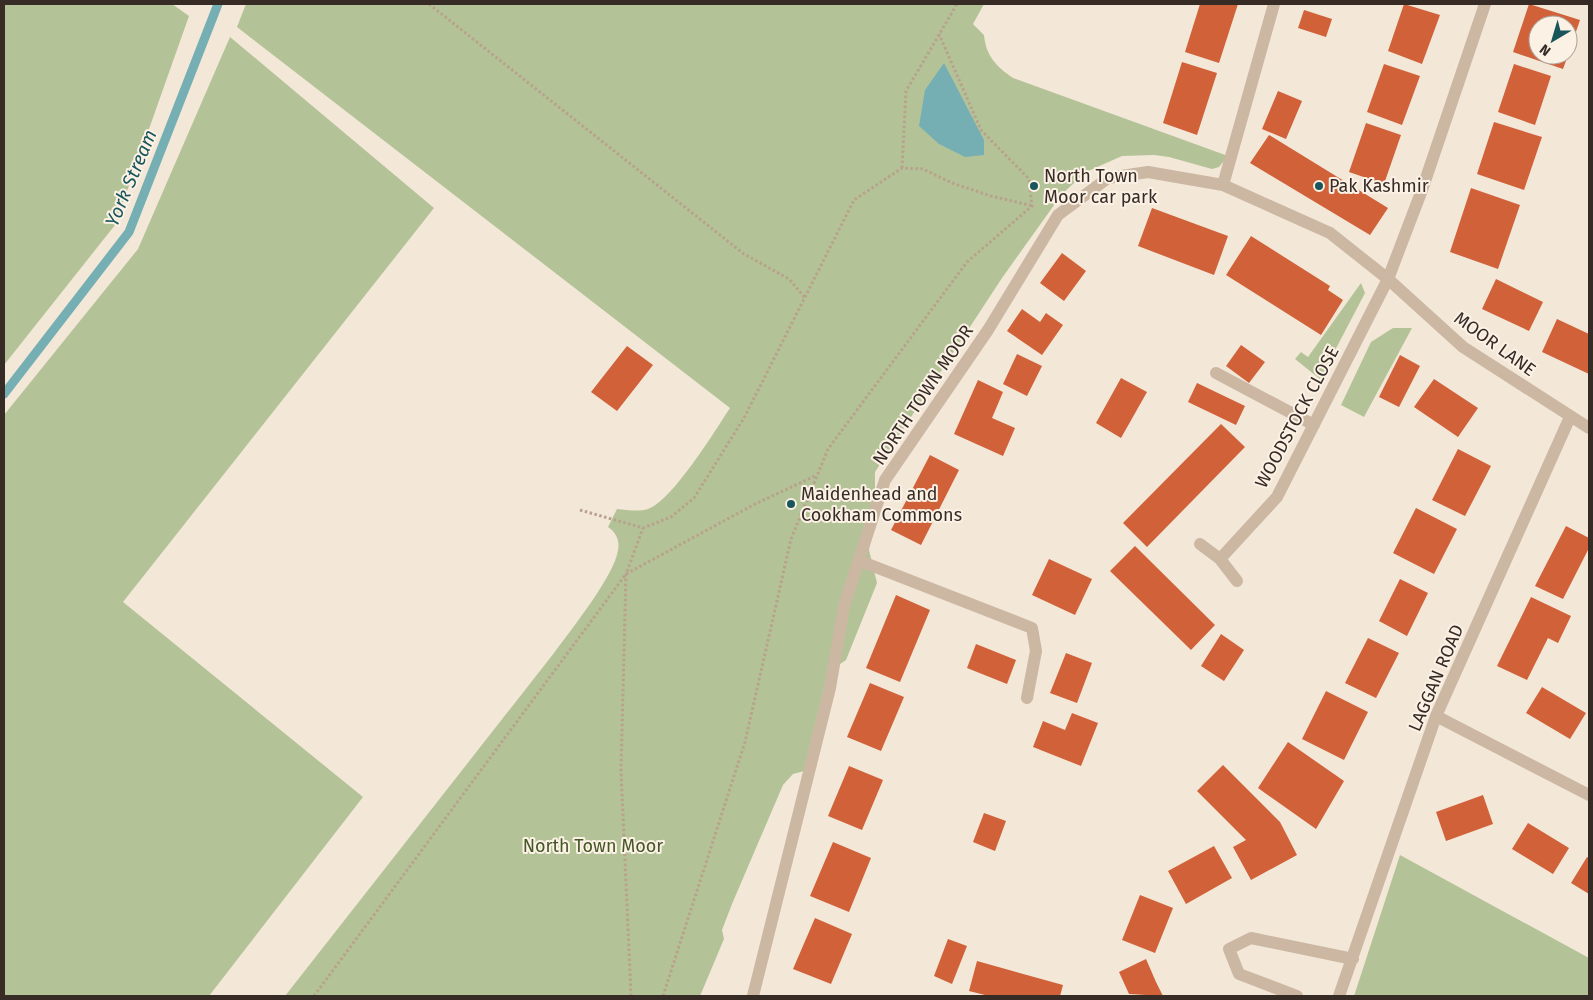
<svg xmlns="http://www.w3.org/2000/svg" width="1593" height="1000" font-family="'Fira Sans',sans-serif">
<rect width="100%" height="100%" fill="#f3e7d8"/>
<path fill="#b4c397" d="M4 4H172L189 16 115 225 4 365Z
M246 4H984L973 24 984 35C986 56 996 66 1013 78L1228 156 1219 167 1212 169 1169 157 1154 155 1122 156 1086 172 1062 194 1002 278 875 472V496L869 550 877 583 846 660 828 672 804 771 793 774 783 785 732 904 722 930 724 939 700 996H285L554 653C570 631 615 575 618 550 620 541 616 532 608 527L617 509C627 510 638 512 648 509 672 501 715 431 730 408L237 27Z
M230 37 434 208 123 602 363 797 209 996H4V415L138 249Z
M1361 283 1365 293 1320 379 1295 359 1301 352 1308 357Z
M1393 328H1412L1364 417 1341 405 1371 342Z
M1400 855 1589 958V996H1354Z"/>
<path fill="#75afb3" d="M944 63 984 140V155L965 157 939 144 919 126 925 90Z"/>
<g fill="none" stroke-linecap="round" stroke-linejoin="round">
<path stroke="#75afb3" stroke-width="9" d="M4 394 129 232 218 4"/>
</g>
<path fill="#d06139" d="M1200 4H1238L1219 63 1185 52Z
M1404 4 1440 15 1422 64 1388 51Z
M1529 4 1580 20 1568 55V25H1538V55H1568L1563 69 1513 52Z
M1304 10 1332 19 1326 37 1298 28Z
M1182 62 1217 73 1197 135 1163 123Z
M1384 64 1420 76 1402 125 1367 112Z
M1514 64 1551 76 1535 125 1498 112Z
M1278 91 1302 101 1286 139 1262 129Z
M1494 122 1542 137 1524 190 1477 174Z
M1366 123 1401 135 1384 184 1349 172Z
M1269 135 1388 208 1370 235 1250 163Z
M1471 188 1520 205 1498 269 1450 252Z
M1152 208 1228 236 1214 275 1138 246Z
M1251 236 1330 286 1328 290 1343 300 1321 335 1226 275Z
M1062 253 1086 271 1064 301 1040 283Z
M1496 279 1543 302 1529 331 1482 309Z
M1022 309 1040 322 1046 313 1063 325 1042 355 1007 331Z
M1557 319 1589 334V374L1542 352Z
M1241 345 1265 362 1249 383 1226 366Z
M627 346 653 365 617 411 591 392Z
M1017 354 1042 366 1027 396 1003 384Z
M1400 355 1420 366 1399 407 1379 397Z
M1121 378 1147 392 1121 438 1096 423Z
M1434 379 1478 408 1458 437 1414 407Z
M978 380 1003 392 992 418 1015 428 1003 456 954 434Z
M1197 383 1245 406 1236 425 1188 402Z
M1221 424 1245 447 1147 547 1123 523Z
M1458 449 1491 466 1465 516 1432 500Z
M930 455 959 470 921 545 891 530Z
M1416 508 1457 529 1434 574 1393 553Z
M1566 526 1589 538V548L1563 599 1535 586Z
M1135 546 1215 625 1191 650 1110 571Z
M1049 559 1092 579 1075 615 1032 595Z
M1400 579 1428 593 1407 636 1379 621Z
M896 595 930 610 900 682 866 668Z
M1531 597 1571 616 1558 643 1548 638 1527 680 1497 666Z
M1221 634 1244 650 1224 681 1201 666Z
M1368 638 1399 653 1376 698 1345 683Z
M976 644 1016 660 1007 684 967 668Z
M1066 653 1092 663 1077 703 1050 693Z
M870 683 904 697 881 751 847 737Z
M1542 687 1586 713 1570 739 1526 713Z
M1326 691 1368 712 1344 760 1302 739Z
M1072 713 1098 723 1081 766 1033 747 1043 721 1065 730Z
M1288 742 1344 781 1316 829 1258 788Z
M1223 765 1280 822 1297 855 1251 880 1233 847 1246 840 1197 791Z
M849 766 883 780 862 830 828 816Z
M1483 795 1493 824 1446 841 1436 812Z
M984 813 1006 821 995 851 973 842Z
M1528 823 1569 848 1553 874 1512 849Z
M833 842 871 858 849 912 810 896Z
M1214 846 1232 878 1186 904 1168 871Z
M1587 857 1589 858V894L1571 883Z
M1140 895 1173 908 1155 953 1122 940Z
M815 918 852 934 831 984 793 969Z
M948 939 967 946 952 984 934 976Z
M1146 959 1156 982 1163 996 1129 994 1119 972Z
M977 961 1063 985 1060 996H989L969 991Z"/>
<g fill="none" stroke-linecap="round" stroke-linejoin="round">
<path stroke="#b8a18d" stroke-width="3" stroke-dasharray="2.5 2.5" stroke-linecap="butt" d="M429 4 744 254 789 279 806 299
M902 168 906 91 957 4
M580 510 643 528 671 517 694 498 744 418 854 200 902 168 923 169 952 183 991 196 1033 206
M314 996 626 574 755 504 817 475
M631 996 621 770 626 574 643 528
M663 996 745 742 791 539 828 449 967 262 1032 206 1029 179 981 130 939 34"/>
<path stroke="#ccb7a3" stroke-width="12" d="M1223 185 1274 4
M1216 373 1314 425
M1200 544 1220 559 1237 581
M1220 559 1277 497 1388 279 1422 190 1485 4
M860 561 1032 628 1036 651 1027 698
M1436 716 1589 795
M753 996 830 688 844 606 885 480 988 330 1058 215 1108 178 1148 172 1223 185 1330 233 1388 279 1463 347 1589 428
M1297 996 1239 974 1229 949 1251 938 1353 959
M1339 996 1436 716 1570 417"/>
</g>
<g fill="#18565b" stroke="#fbf1e5" stroke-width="2">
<circle cx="1034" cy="186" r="5"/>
<circle cx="1319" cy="186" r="5"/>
<circle cx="791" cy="504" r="5"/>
</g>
<g text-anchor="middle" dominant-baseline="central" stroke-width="4" stroke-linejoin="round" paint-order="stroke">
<g font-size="18" fill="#372b26" stroke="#fbf1e5" text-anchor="start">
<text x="1044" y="176">North Town<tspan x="1044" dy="21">Moor car park</tspan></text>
<text x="1329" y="186">Pak Kashmir</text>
<text x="801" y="494">Maidenhead and<tspan x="801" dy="21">Cookham Commons</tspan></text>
</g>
<g font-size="18" fill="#372b26" stroke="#fbf1e5">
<text transform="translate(1495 344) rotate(36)">MOOR LANE</text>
<text transform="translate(923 395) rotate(-56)">NORTH TOWN MOOR</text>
<text transform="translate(1297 417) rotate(-62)">WOODSTOCK CLOSE</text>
<text transform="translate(1436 678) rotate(-67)">LAGGAN ROAD</text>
</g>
<g font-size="18" fill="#455727" stroke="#fbf1e5">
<text x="593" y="846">North Town Moor</text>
</g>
<g font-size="19" font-style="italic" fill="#18565b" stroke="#fbf1e5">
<text transform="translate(131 178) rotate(-67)">York Stream</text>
</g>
</g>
<rect width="1593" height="1000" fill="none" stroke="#372b26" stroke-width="10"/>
<g transform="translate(1553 40) rotate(218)"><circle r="24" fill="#fbf1e5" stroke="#ada299"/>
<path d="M0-4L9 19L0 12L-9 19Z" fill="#18565b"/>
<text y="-8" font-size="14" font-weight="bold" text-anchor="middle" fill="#372b26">N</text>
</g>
</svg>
